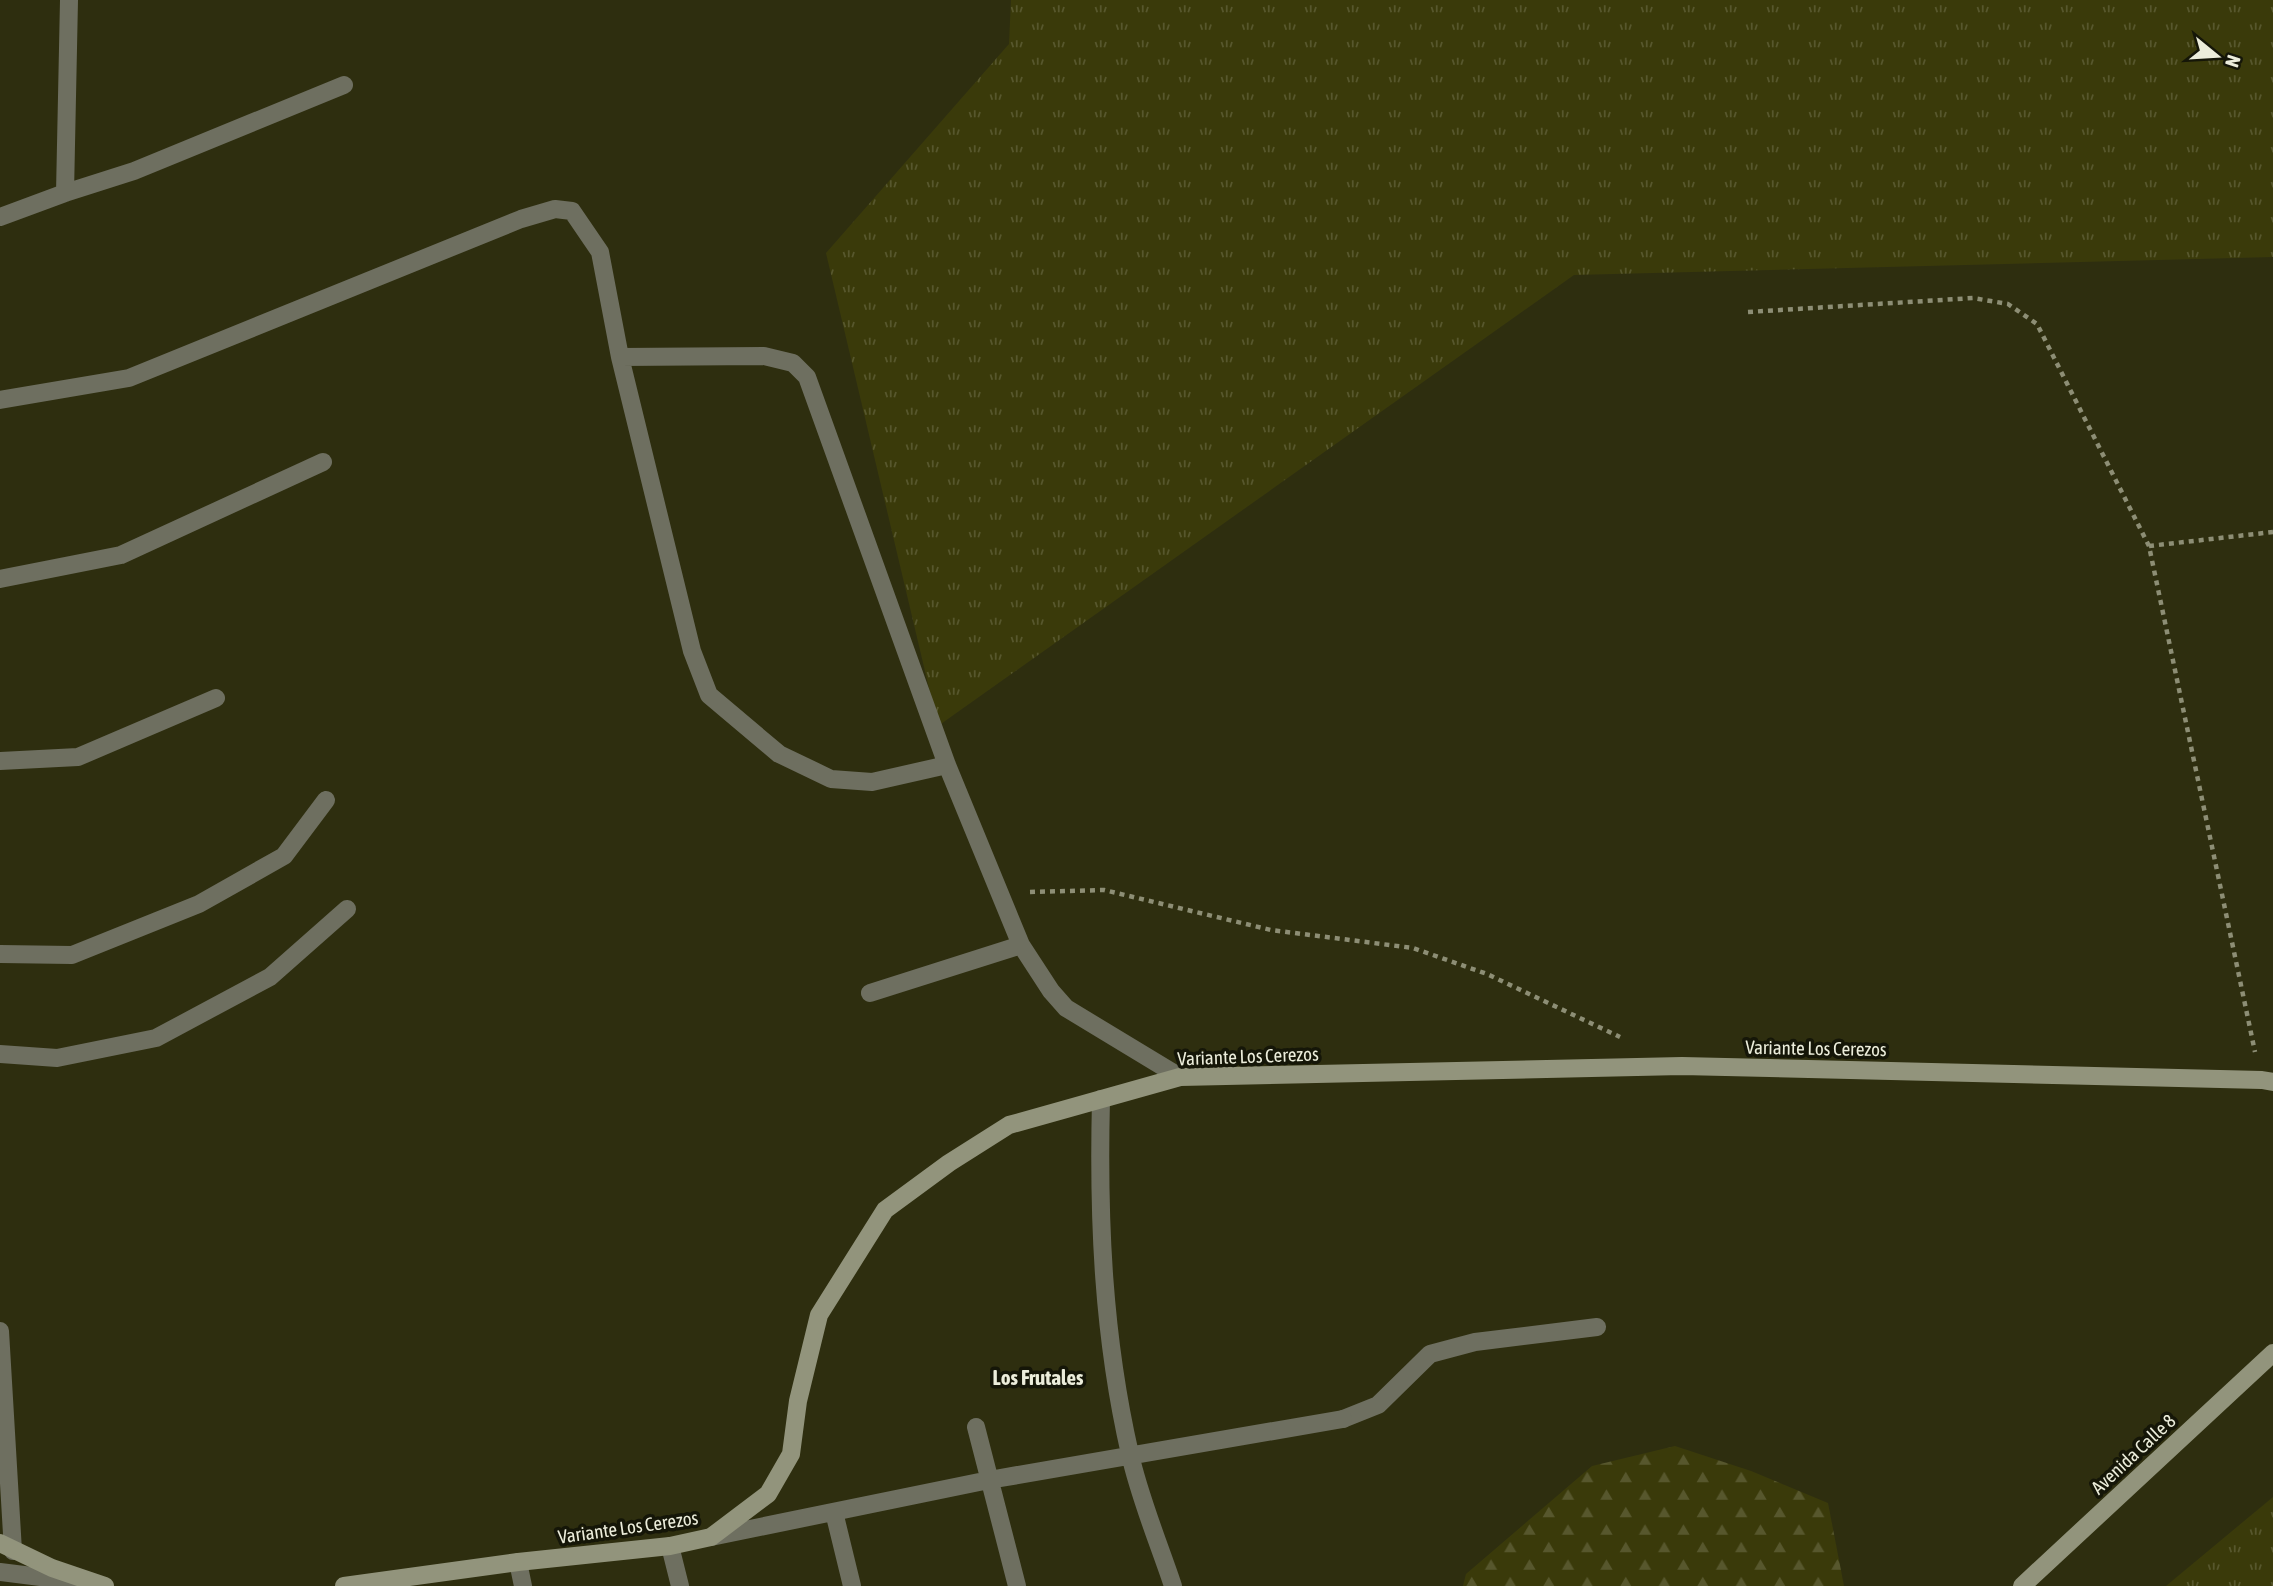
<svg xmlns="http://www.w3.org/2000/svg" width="2273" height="1586" font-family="'Asap Condensed',sans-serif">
<defs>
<pattern id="grass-tufts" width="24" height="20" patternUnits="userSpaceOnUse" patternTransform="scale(1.75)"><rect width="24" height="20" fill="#3a3a0a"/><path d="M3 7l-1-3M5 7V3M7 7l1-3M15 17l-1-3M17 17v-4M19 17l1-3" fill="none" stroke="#57572d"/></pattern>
<pattern id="forest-firs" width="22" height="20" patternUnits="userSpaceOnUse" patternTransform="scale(1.75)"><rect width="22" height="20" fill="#3a3a0a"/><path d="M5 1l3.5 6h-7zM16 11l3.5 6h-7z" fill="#57572d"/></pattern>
</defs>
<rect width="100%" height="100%" fill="#2e2e0f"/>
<path fill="url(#grass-tufts)" d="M1011 0H2273V257L1574 275 938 726 826 253 1009 44Z
M2273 1497V1586H2166Z"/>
<path fill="url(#forest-firs)" d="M1675 1446 1751 1471 1828 1503 1844 1586H1463L1466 1574 1592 1466Z"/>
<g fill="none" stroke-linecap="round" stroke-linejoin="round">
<path stroke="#8d8e75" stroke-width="4.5" stroke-dasharray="5 5" stroke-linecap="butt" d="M1748 312 1973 298 2008 304 2037 324 2149 546 2255 1052
M2149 546 2273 532
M1030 892 1104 890 1271 930 1413 948 1487 974 1620 1037"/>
<path stroke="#6e6f60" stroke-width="18" d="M1343 1419 1378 1405 1430 1354 1475 1342 1597 1327"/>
<path stroke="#6e6f60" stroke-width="18" d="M65 193 69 0
M0 217 65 193 134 171 344 85
M620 357 764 356 793 363 807 377 947 765 1021 945 1051 991 1066 1008 1180 1077
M0 400 129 378 521 219 555 209 572 211 600 252 620 357 692 651 709 695 779 754 831 779 872 782 947 765
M0 579 121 555 323 462
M0 761 78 757 216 698
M0 954 72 955 199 904 284 856 326 800
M870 993 1021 945
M0 1054 57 1058 156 1038 270 977 347 909
M1101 1099C1098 1220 1103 1336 1130 1454 1139 1496 1159 1544 1173 1586
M0 1331 13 1551
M976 1427 1017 1586
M834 1512 852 1586
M711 1537 989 1480 1343 1419
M670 1546 680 1586
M518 1562 523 1586
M0 1572 80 1582"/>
<path stroke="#92947c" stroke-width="18" d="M0 1543 52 1568 105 1586
M344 1586 518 1562 670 1546 711 1537 768 1494 791 1454 798 1401 819 1315 885 1210 949 1163 1009 1125 1180 1077 1682 1066 2262 1080 2273 1082
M2022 1586 2273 1353"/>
</g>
<g text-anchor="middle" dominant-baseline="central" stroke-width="7" stroke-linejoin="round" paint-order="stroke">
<g font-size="19" fill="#eceddb" stroke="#151608">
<text transform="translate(1816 1048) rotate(1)">Variante Los Cerezos</text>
<text transform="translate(1248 1056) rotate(-2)">Variante Los Cerezos</text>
<text transform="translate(2133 1454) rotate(-43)">Avenida Calle 8</text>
<text transform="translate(628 1527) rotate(-8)">Variante Los Cerezos</text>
</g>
<g font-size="21" font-weight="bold" fill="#eceddb" stroke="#151608">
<text x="1038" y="1377">Los Frutales</text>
</g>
</g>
<g transform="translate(2217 56) rotate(108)" stroke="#151608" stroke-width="5" paint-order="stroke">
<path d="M0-5L12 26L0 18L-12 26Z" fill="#eceddb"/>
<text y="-10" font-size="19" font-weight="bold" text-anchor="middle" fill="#eceddb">N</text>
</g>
</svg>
